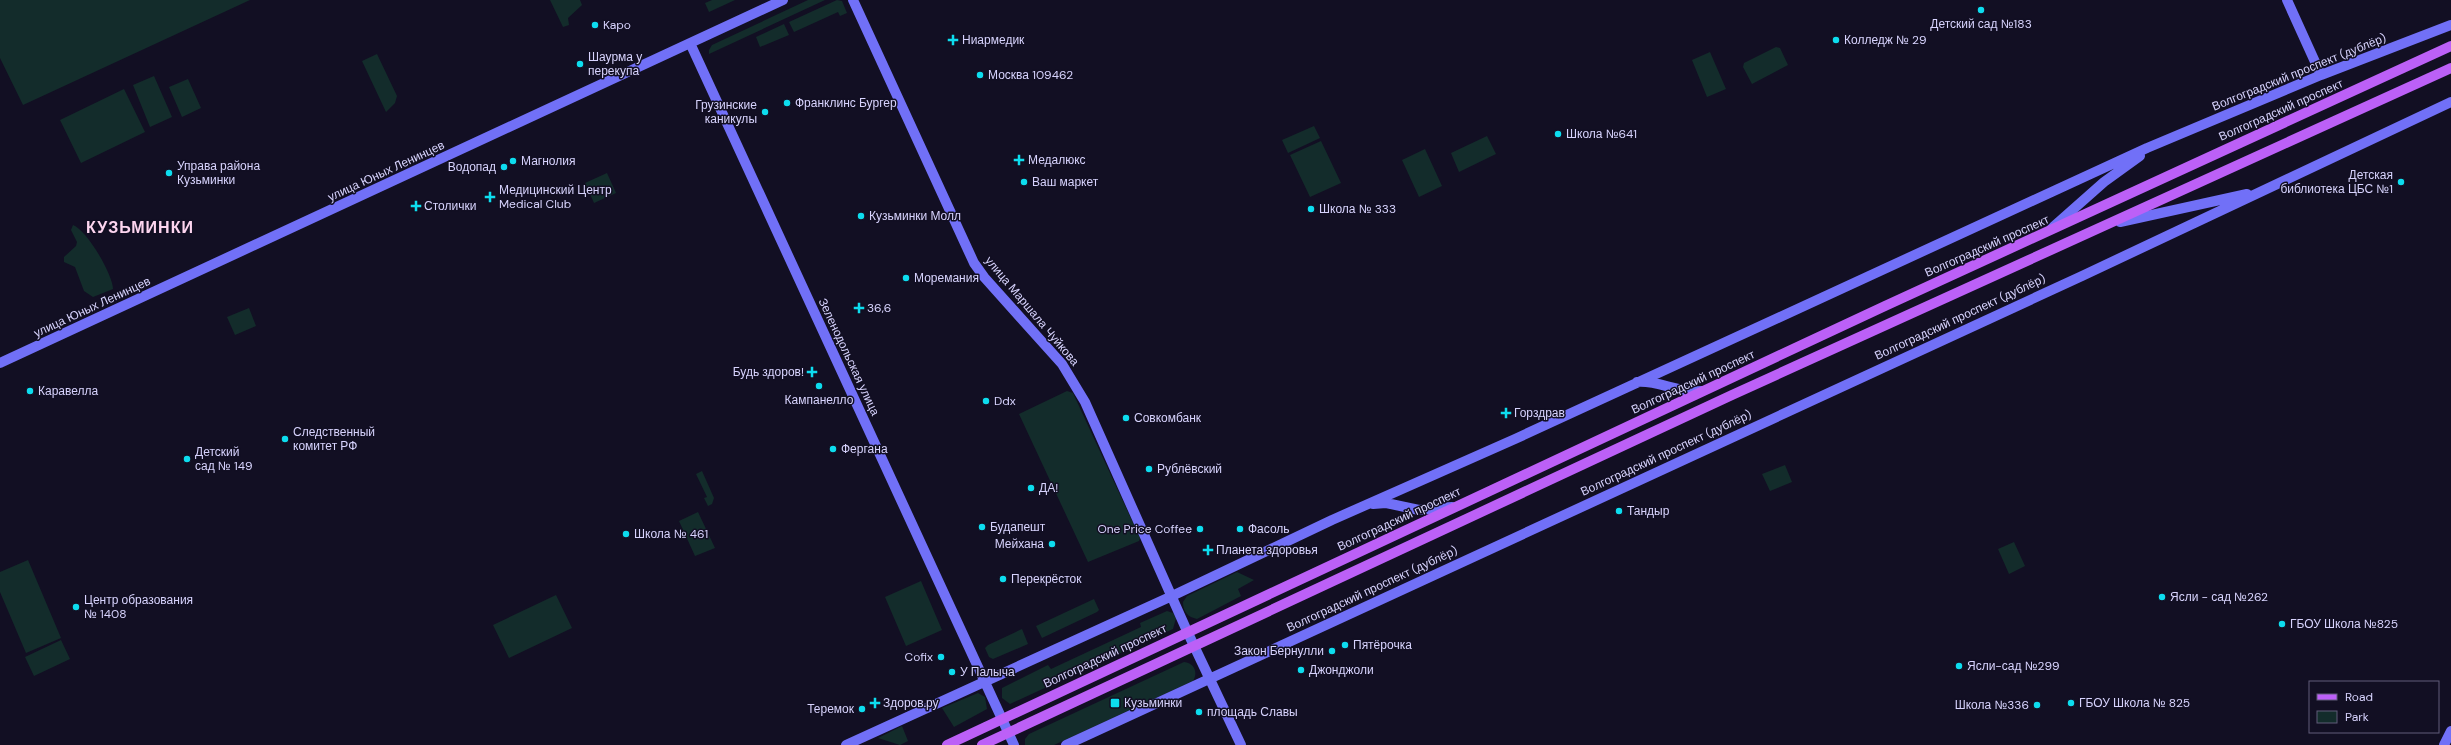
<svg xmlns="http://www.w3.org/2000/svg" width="2451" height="745" font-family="'DM Sans',sans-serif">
<rect width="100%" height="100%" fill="#120f23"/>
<path fill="#132c2b" d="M0 0H250L23 105 0 58Z
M550 0H580L582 5 568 18 569 25 563 27Z
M712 0H735L709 12 705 3Z
M808 0H825L709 54V50L712 45Z
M837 0 842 1 847 13 840 16 838 12 794 32 789 22Z
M784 24 789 35 760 47 756 37Z
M1776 47 1780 48 1788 65 1752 84 1743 67 1744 63Z
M1710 52 1726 89 1707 97 1692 60Z
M377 54 397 96 395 103 386 112 362 61Z
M154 76 172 117 150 127 133 85Z
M188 79 201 108 182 117 169 87Z
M124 89 145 132 81 163 60 120Z
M1314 126 1320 138 1288 153 1282 140Z
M1487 136 1496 154 1459 172 1451 153Z
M1321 141 1341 183 1310 197 1290 155Z
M1425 149 1442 186 1419 197 1402 160Z
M607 173 616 193 594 203 585 183Z
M73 225C87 230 113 275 113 289L93 297 84 291 75 267 64 262V257L76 246 77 242 71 230Z
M249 308 256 326 235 335 227 317Z
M1067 391 1073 393 1140 538 1139 541 1088 562 1019 414Z
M1785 465 1792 482 1770 491 1762 474Z
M702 471 714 498 712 504 708 506 704 498 707 497 696 474Z
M698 512 715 548 695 556 679 521Z
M2014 542 2025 566 2009 574 1998 549Z
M28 560 61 638 26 653 0 592V572Z
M1237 572 1254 580 1238 589 1241 596 1197 619C1188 617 1183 612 1183 602L1187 596Z
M921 581 942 630 906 646 885 597Z
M556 595 572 628 509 658 493 625Z
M1094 599 1099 610 1097 612 1042 638 1036 626Z
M1167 611 1173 613 1176 618 1173 629 1010 704 1002 698V688L1048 665 1051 669 1141 627 1140 623Z
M1022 629 1028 644 993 659 989 657 985 648 988 645Z
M61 640 70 659 34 676 25 657Z
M1184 662C1195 663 1198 673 1193 681L1054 745H1025V739L1029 734Z
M978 693 985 697 987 709 954 727 942 708Z
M902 726 908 741 900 745 878 738Z"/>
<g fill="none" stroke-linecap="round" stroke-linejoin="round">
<path stroke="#7170f7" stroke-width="10" d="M853 0 974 263 984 277 1062 364 1085 402 1187 631 1241 745
M2287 0 2321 75
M690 43 1014 745
M2120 222 2247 194
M2052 228 2104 182 2140 156
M0 363 783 0
M1637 382C1658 380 1678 393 1702 391
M1373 504 1386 503 1419 510 1452 507
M846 745 1172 596 1332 520 1515 439 2147 148 2321 75 2451 25
M1066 745 2082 276 2451 102
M2444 745 2451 731"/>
<path stroke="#bc60f7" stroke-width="10" d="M947 745 1885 306 2451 46
M982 745 1732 395 2451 68"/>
</g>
<g fill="#0dddef" stroke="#120f23" stroke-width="1.5">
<circle cx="1981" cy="10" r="4"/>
<circle cx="595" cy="25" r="4"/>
<path d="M951 34h4v4h4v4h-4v4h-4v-4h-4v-4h4z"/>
<circle cx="1836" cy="40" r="4"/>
<circle cx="580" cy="64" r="4"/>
<circle cx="980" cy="75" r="4"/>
<circle cx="787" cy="103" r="4"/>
<circle cx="765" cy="112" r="4"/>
<circle cx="1558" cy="134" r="4"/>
<path d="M1017 154h4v4h4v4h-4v4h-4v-4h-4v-4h4z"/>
<circle cx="513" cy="161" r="4"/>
<circle cx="504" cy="167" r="4"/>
<circle cx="169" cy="173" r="4"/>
<circle cx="1024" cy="182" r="4"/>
<circle cx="2401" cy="182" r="4"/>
<path d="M488 191h4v4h4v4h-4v4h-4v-4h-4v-4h4z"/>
<path d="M414 200h4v4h4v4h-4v4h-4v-4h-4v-4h4z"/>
<circle cx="1311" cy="209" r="4"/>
<circle cx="861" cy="216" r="4"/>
<circle cx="906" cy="278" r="4"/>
<path d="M857 302h4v4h4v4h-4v4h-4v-4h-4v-4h4z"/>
<path d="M810 366h4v4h4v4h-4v4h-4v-4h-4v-4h4z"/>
<circle cx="819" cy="386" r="4"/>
<circle cx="30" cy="391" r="4"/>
<circle cx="986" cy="401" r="4"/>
<path d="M1504 407h4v4h4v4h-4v4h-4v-4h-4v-4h4z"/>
<circle cx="1126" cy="418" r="4"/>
<circle cx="285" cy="439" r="4"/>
<circle cx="833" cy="449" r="4"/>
<circle cx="187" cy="459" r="4"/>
<circle cx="1149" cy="469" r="4"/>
<circle cx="1031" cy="488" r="4"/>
<circle cx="1619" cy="511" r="4"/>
<circle cx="982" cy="527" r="4"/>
<circle cx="1200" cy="529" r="4"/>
<circle cx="1240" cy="529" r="4"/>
<circle cx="626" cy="534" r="4"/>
<circle cx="1052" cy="544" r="4"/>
<path d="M1206 544h4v4h4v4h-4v4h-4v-4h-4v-4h4z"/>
<circle cx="1003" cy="579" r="4"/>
<circle cx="2162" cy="597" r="4"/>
<circle cx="76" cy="607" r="4"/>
<circle cx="2282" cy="624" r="4"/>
<circle cx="1345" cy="645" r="4"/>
<circle cx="1332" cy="651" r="4"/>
<circle cx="941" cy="657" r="4"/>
<circle cx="1959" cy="666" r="4"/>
<circle cx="1301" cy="670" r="4"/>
<circle cx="952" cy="672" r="4"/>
<path d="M873 697h4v4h4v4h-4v4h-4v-4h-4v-4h4z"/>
<rect x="1110" y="698" width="10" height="10" rx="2"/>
<circle cx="2071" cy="703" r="4"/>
<circle cx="2037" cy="705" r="4"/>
<circle cx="862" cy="709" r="4"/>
<circle cx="1199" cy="712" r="4"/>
</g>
<g text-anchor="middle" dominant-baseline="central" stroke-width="3" stroke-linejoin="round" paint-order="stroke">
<g font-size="12" fill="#d7d3fd" stroke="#120f23" text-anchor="start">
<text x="1981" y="24" text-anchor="middle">Детский сад №183</text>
<text x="603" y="25">Kapo</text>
<text x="962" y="40">Ниармедик</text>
<text x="1844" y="40">Колледж № 29</text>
<text x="588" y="57">Шаурма у<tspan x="588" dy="14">перекупа</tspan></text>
<text x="988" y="75">Москва 109462</text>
<text x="795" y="103">Франклинс Бургер</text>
<text x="757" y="105" text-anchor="end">Грузинские<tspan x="757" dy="14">каникулы</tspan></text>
<text x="1566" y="134">Школа №641</text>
<text x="1028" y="160">Медалюкс</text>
<text x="521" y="161">Магнолия</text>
<text x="177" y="166">Управа района<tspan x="177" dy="14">Кузьминки</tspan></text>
<text x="496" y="167" text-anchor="end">Водопад</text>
<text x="2393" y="175" text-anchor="end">Детская<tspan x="2393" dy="14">библиотека ЦБС №1</tspan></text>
<text x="1032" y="182">Ваш маркет</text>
<text x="499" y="190">Медицинский Центр<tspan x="499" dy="14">Medical Club</tspan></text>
<text x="424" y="206">Столички</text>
<text x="1319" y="209">Школа № 333</text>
<text x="869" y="216">Кузьминки Молл</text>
<text x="914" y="278">Моремания</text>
<text x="867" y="308">36,6</text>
<text x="804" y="372" text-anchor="end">Будь здоров!</text>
<text x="38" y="391">Каравелла</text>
<text x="819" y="400" text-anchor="middle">Кампанелло</text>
<text x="994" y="401">Ddx</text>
<text x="1514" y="413">Горздрав</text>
<text x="1134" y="418">Совкомбанк</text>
<text x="293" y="432">Следственный<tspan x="293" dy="14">комитет РФ</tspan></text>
<text x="841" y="449">Фергана</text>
<text x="195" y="452">Детский<tspan x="195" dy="14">сад № 149</tspan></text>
<text x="1157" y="469">Рублёвский</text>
<text x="1039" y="488">ДА!</text>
<text x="1627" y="511">Тандыр</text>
<text x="990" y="527">Будапешт</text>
<text x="1192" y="529" text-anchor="end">One Price Coffee</text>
<text x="1248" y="529">Фасоль</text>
<text x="634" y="534">Школа № 461</text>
<text x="1044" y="544" text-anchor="end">Мейхана</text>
<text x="1216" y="550">Планета здоровья</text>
<text x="1011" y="579">Перекрёсток</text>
<text x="2170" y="597">Ясли - сад №262</text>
<text x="84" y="600">Центр образования<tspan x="84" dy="14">№ 1408</tspan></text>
<text x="2290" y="624">ГБОУ Школа №825</text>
<text x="1353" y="645">Пятёрочка</text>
<text x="1324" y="651" text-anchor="end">Закон Бернулли</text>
<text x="933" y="657" text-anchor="end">Cofix</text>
<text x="1967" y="666">Ясли-сад №299</text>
<text x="1309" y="670">Джонджоли</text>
<text x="960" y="672">У Палыча</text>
<text x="883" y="703">Здоров.ру</text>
<text x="1124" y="703">Кузьминки</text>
<text x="2079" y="703">ГБОУ Школа № 825</text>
<text x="2029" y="705" text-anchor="end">Школа №336</text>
<text x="854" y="709" text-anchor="end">Теремок</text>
<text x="1207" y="712">площадь Славы</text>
</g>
<g font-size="12" fill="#d7d3fd" stroke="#120f23">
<text transform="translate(2299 72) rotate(-22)">Волгоградский проспект (дублёр)</text>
<text transform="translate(2281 110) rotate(-24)">Волгоградский проспект</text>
<text transform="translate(386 171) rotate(-25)">улица Юных Ленинцев</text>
<text transform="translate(1987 246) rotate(-24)">Волгоградский проспект</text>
<text transform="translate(92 307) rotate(-25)">улица Юных Ленинцев</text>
<text transform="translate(1032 311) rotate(50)">улица Маршала Чуйкова</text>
<text transform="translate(1960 317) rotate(-25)">Волгоградский проспект (дублёр)</text>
<text transform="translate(849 357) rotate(65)">Зеленодольская улица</text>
<text transform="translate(1693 382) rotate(-25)">Волгоградский проспект</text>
<text transform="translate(1666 453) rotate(-25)">Волгоградский проспект (дублёр)</text>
<text transform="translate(1399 519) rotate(-25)">Волгоградский проспект</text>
<text transform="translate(1372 589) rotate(-25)">Волгоградский проспект (дублёр)</text>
<text transform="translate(1105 656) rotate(-25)">Волгоградский проспект</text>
</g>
<g font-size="16" font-weight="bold" letter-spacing="1" fill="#fdd5ef" stroke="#120f23">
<text x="140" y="227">КУЗЬМИНКИ</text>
</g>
</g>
<rect x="2309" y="681" width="130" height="52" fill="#120f23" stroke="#615d7a"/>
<rect x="2317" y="694" width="20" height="6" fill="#bc60f7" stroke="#615d7a"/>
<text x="2345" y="701" font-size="12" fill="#d7d3fd">Road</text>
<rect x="2317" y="711" width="20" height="12" fill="#132c2b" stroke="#615d7a"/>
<text x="2345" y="721" font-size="12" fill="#d7d3fd">Park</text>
</svg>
